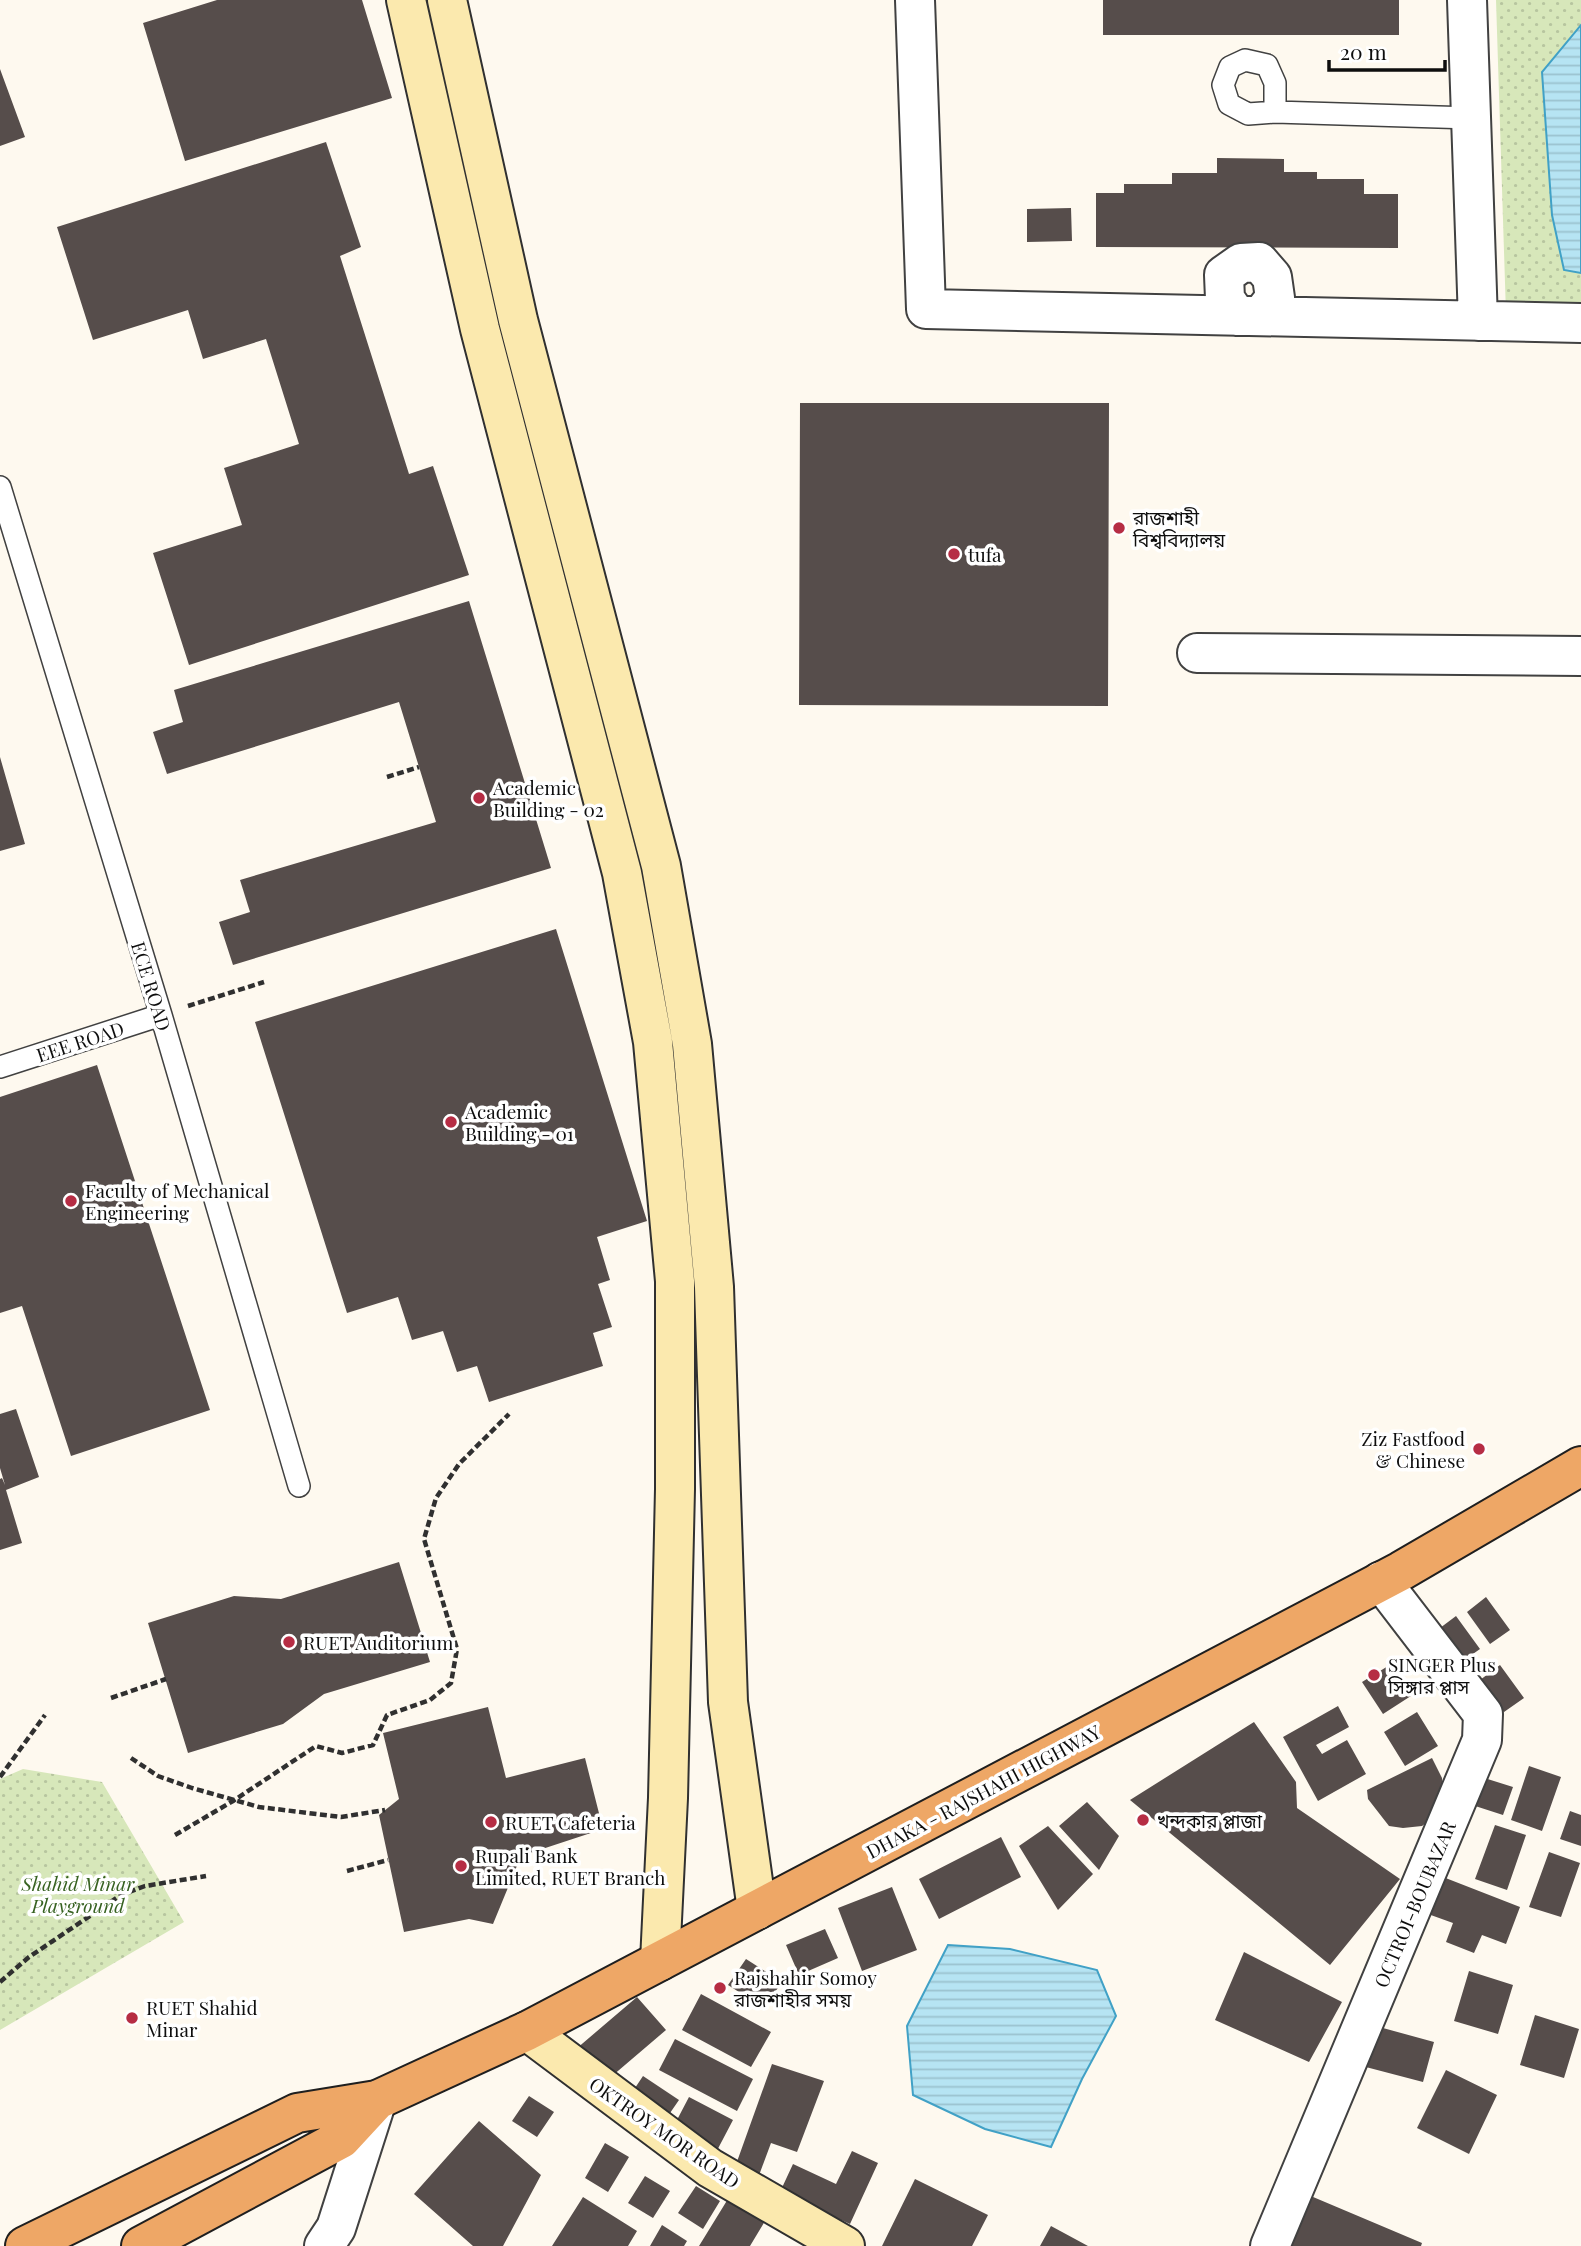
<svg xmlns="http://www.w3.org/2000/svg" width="1581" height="2246" font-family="'Playfair Display','Noto Sans Bengali',serif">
<defs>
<pattern id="park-dots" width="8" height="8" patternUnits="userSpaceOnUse" patternTransform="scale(1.75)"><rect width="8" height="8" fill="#d7e7ba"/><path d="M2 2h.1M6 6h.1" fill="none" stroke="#b7c59f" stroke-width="1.8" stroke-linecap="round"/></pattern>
<pattern id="water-rules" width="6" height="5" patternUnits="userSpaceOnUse" patternTransform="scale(1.75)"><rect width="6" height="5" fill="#b6e4f3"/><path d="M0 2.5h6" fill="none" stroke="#9bc2cf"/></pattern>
</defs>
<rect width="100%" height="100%" fill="#fef9ef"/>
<path fill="url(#park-dots)" d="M1496 0H1581V315L1506 314Z
M23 1769 102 1782 184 1922 0 2030V1779Z"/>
<path fill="url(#water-rules)" stroke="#41a1c6" stroke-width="2" d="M1581 25V273L1564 270 1552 215 1542 72Z
M948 1945 1010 1949 1097 1970 1116 2016 1082 2079 1051 2147 985 2129 913 2095 907 2026Z"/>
<path fill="#564d4b" d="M217 0H362L392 98 185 161 143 23Z
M1103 0H1399V35H1103Z
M0 69 25 137 0 146Z
M326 142 361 247 340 256 409 474 433 466 469 575 189 665 153 553 242 525 224 468 299 444 266 339 203 359 188 310 93 340 57 227Z
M1217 158 1284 159V172H1317V179H1364V194H1398V248L1096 247V193H1124V184H1172V173H1217Z
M1071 208 1072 241 1027 242V209Z
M800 403H1109L1108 706 799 705Z
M469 601 551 868 233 965 219 922 250 912 240 880 436 822 399 702 167 774 153 732 183 722 174 690Z
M0 757 25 844 0 851Z
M556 929 647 1221 597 1237 610 1280 598 1284 612 1327 593 1333 603 1366 489 1402 477 1366 457 1372 443 1331 412 1340 398 1297 347 1313 255 1022Z
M97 1065 210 1410 71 1456 22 1306 0 1313V1097Z
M16 1409 39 1477 6 1490 22 1543 0 1550V1479L2 1478 5 1485 0 1468V1414Z
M399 1562 430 1662 324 1694 283 1724 188 1753 148 1623 234 1596 281 1599Z
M1486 1597 1510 1630 1490 1644 1467 1612Z
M1456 1616 1480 1649 1460 1663 1436 1631Z
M1393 1663 1414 1694 1383 1714 1362 1682Z
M1500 1665 1524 1698 1504 1712 1480 1680Z
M1338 1706 1349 1727 1316 1745 1322 1754 1347 1740 1366 1774 1318 1801 1283 1737Z
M488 1707 506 1778 585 1758 603 1829 521 1856 493 1924 469 1919 404 1932 379 1815 399 1799 383 1733Z
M1417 1712 1438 1746 1405 1766 1384 1732Z
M1254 1722 1296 1782 1297 1808 1400 1879 1330 1965 1130 1800Z
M1432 1758 1442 1778 1444 1799 1437 1815 1422 1826 1403 1828 1389 1826 1368 1799 1367 1790Z
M1529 1766 1561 1777 1542 1831 1511 1820Z
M1478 1776 1513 1787 1503 1815 1469 1804Z
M1087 1802 1119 1836 1099 1870 1059 1826Z
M1570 1811 1581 1815V1846L1560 1839Z
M1495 1825 1526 1835 1507 1890 1475 1879Z
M1048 1826 1093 1874 1058 1910 1019 1846Z
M1001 1837 1021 1877 939 1919 919 1879Z
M1549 1852 1580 1863 1561 1917 1529 1907Z
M1443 1877 1520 1907 1506 1944 1482 1935 1474 1953 1446 1942 1453 1923 1428 1914Z
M892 1887 917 1950 862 1971 838 1908Z
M825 1929 838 1958 799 1975 786 1945Z
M1244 1952 1342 2002 1309 2062 1215 2020Z
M746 1959 782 1982 764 2008 728 1985Z
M1469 1971 1513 1985 1498 2034 1454 2021Z
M701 1994 771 2032 751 2067 682 2030Z
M637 1997 666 2030 598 2088 569 2055Z
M1535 2015 1579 2029 1564 2078 1520 2065Z
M1372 2025 1434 2042 1423 2082 1362 2066Z
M675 2039 753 2079 737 2111 659 2070Z
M772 2064 824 2081 797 2152 771 2143 758 2178 734 2170Z
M1446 2070 1497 2095 1469 2154 1417 2128Z
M643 2076 679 2100 661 2126 625 2103Z
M529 2096 554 2112 537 2137 512 2121Z
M689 2097 733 2120 712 2160 668 2137Z
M479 2121 541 2175 503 2246H473L414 2194Z
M605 2143 629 2157 608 2192 585 2178Z
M852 2151 878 2163 850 2224 780 2192 793 2164 836 2184Z
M645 2176 670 2191 653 2218 628 2203Z
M915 2179 988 2215 972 2246H882Z
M696 2186 720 2201 703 2229 678 2213Z
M731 2194 768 2216 750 2246H699Z
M1306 2194 1422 2243 1421 2246H1283Z
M583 2197 637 2231 628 2246H552Z
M662 2225 687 2241 684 2246H650Z
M1051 2226 1088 2246H1040Z"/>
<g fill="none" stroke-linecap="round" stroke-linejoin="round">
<defs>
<path id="service" d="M1275 112V83L1267 65 1245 60 1230 67 1223 85 1229 104 1248 114 1275 112 1471 118
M0 487 161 1015 299 1486
M0 1067 161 1015"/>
<path id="minor" d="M915 0 926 309 1581 323
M1467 0 1478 321
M1237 316 1225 299 1224 275 1241 263 1259 262 1272 277 1275 298 1261 316
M1197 653 1581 656
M324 2246 336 2228 377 2100
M1270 2246 1482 1740 1483 1714 1381 1581"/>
<path id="secondary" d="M406 0 480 329 622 873 653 1042 675 1281V1489L668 1798 660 1961
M447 0 518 320 661 866 692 1044 714 1287 728 1702 757 1910
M527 2031 710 2168 845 2246"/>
<path id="trunk" d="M25 2246 297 2113 377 2100 527 2031 1401 1571 1581 1466
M141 2246 341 2139 377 2100"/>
</defs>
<use href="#service" stroke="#414141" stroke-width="24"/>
<use href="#minor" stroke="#414141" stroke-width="42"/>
<use href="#secondary" stroke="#303030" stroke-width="42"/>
<use href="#trunk" stroke="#1f1f1f" stroke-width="42"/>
<path stroke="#303030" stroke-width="4.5" stroke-dasharray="7 3.5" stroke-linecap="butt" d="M387 777 419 767
M188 1006 264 982
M111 1698 166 1679
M131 1758 158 1776 192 1788 259 1807 341 1817 385 1810
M0 1777 45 1715
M175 1835 233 1801 316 1746 342 1753 373 1745 387 1715 430 1700 451 1683 457 1649 424 1539 436 1498 459 1464 509 1414
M347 1871 388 1860
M0 1982 29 1957 121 1895 145 1886 206 1876"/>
<use href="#service" stroke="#fff" stroke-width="21"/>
<use href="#minor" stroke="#fff" stroke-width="38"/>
<use href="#secondary" stroke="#fbe9ae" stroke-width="38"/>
<use href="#trunk" stroke="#eea766" stroke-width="38"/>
</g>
<g fill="#b62d44" stroke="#fff" stroke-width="2.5">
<circle cx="1119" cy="528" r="7"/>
<circle cx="954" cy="554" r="7"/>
<circle cx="479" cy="798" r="7"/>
<circle cx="451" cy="1122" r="7"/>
<circle cx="71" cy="1201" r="7"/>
<circle cx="1479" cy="1449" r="7"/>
<circle cx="289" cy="1642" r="7"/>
<circle cx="1374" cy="1675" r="7"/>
<circle cx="1143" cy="1820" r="7"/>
<circle cx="491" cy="1822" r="7"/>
<circle cx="461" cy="1866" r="7"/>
<circle cx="720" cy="1988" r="7"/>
<circle cx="132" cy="2018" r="7"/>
</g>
<g text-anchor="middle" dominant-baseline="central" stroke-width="7" stroke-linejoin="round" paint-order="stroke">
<g font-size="19" fill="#0e0e0e" stroke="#fff" text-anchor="start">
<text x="1133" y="517">রাজশাহী<tspan x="1133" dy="22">বিশ্ববিদ্যালয়</tspan></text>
<text x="968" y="554">tufa</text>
<text x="493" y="787">Academic<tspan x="493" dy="22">Building - 02</tspan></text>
<text x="465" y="1111">Academic<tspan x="465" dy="22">Building - 01</tspan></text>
<text x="85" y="1190">Faculty of Mechanical<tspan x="85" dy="22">Engineering</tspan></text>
<text x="1465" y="1438" text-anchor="end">Ziz Fastfood<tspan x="1465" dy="22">&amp; Chinese</tspan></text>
<text x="303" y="1642">RUET Auditorium</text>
<text x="1388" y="1664">SINGER Plus<tspan x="1388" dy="22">সিঙ্গার প্লাস</tspan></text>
<text x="1157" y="1820">খন্দকার প্লাজা</text>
<text x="505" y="1822">RUET Cafeteria</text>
<text x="475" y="1855">Rupali Bank<tspan x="475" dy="22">Limited, RUET Branch</tspan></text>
<text x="734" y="1977">Rajshahir Somoy<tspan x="734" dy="22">রাজশাহীর সময়</tspan></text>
<text x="146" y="2007">RUET Shahid<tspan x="146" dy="22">Minar</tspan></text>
</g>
<g font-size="19" fill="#0e0e0e" stroke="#fff">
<text transform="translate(152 986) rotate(73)">ECE ROAD</text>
<text transform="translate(80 1041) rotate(-18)">EEE ROAD</text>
<text transform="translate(983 1791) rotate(-28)">DHAKA - RAJSHAHI HIGHWAY</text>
<text transform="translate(1414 1904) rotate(-67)">OCTROI-BOUBAZAR</text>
<text transform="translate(665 2132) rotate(35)">OKTROY MOR ROAD</text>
</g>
<g font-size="19" font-style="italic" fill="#376221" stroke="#fff">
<text x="78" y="1883">Shahid Minar<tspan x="78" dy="22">Playground</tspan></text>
</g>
</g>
<path d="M1329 60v10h116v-10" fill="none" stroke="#0e0e0e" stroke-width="3.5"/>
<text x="1340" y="60" font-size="21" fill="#0e0e0e" stroke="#ffffff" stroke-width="5" paint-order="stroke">20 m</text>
</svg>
